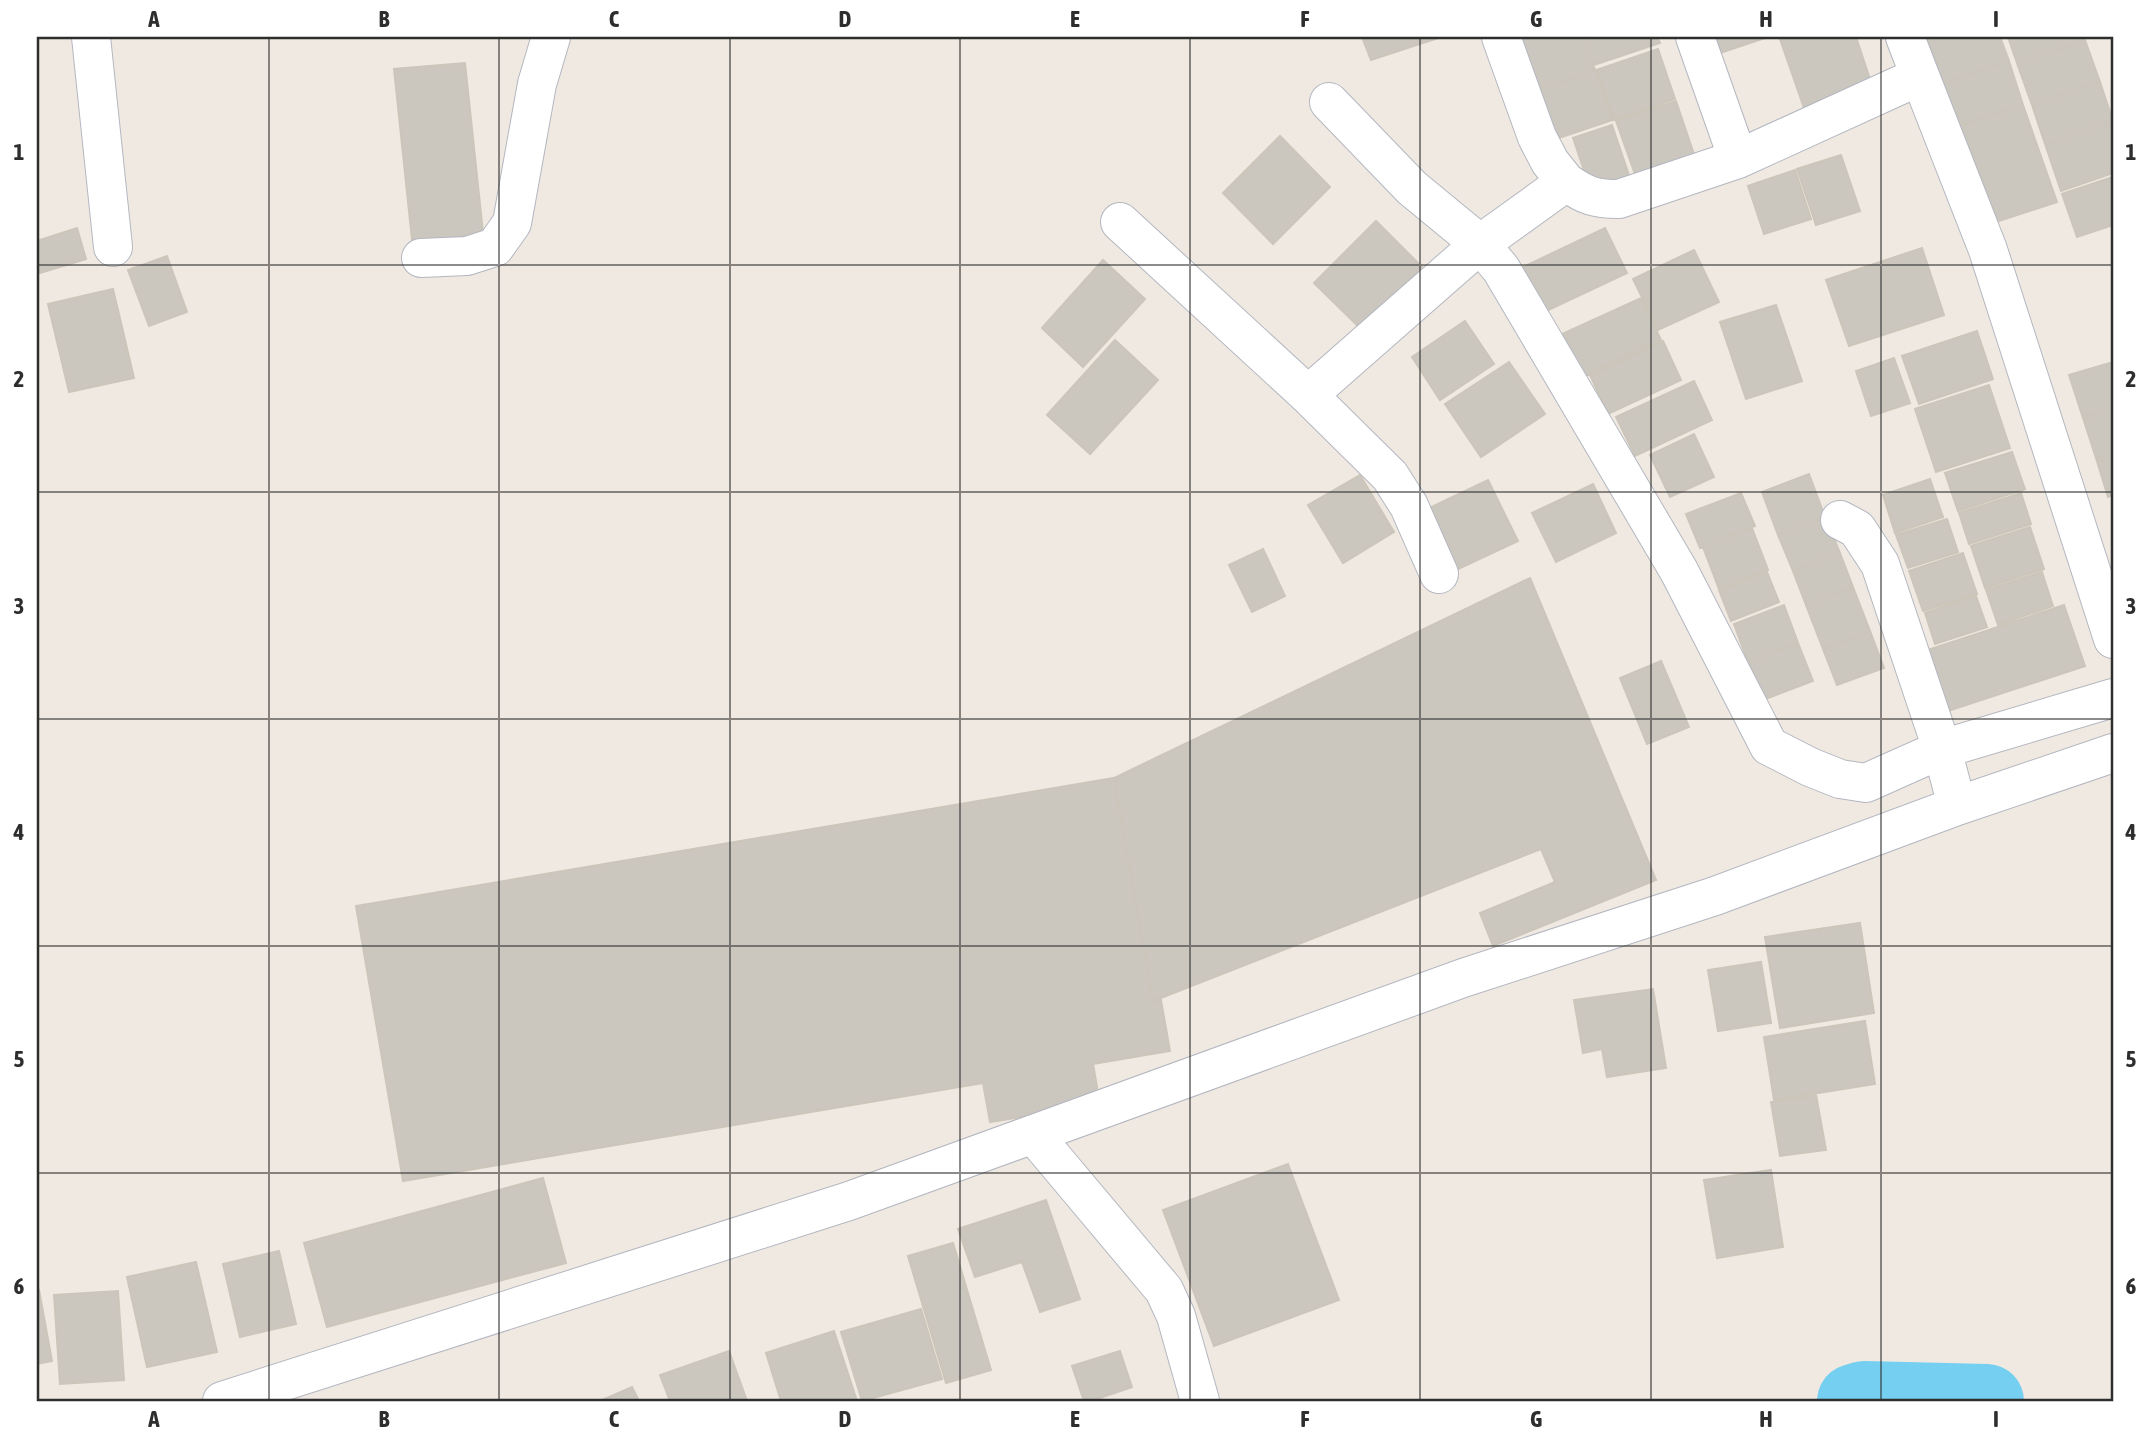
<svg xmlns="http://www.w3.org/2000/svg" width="2150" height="1438" font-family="'Asap Condensed',sans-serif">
<rect width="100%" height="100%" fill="#efe9e1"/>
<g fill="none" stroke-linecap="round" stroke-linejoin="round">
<path stroke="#75cff0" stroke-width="74" d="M1854 1401 1864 1398 1987 1401"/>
</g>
<path fill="#cbc7bf" stroke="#cbc5ba" stroke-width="2" d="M1362 37H1441L1371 60Z
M1517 37H1584L1595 70 1535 90Z
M1585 37H1657L1660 43 1594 65Z
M1704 37H1768L1711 56Z
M1785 37H1856L1872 85 1804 108 1780 39Z
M1936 37H2000L2009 61 1943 84 1927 40Z
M2008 37H2084L2085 40 2017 63Z
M2085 40 2100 82 2032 105 2017 63Z
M1658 49 1675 99 1614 120 1596 70Z
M2009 61 2023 105 1957 127 1943 84Z
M465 63 484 242 413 249 394 69Z
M1595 70 1612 120 1553 140 1535 90Z
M2100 82 2113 121 2045 144 2032 105Z
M1676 101 1695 157 1636 177 1616 121Z
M2023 105 2057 202 1990 224 1957 127Z
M2113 121V173L2061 191 2045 144Z
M1612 125 1630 178 1591 191 1573 138Z
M1280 136 1330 187 1273 244 1223 193Z
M1841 155 1860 211 1816 225 1797 169Z
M1795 170 1811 219 1764 234 1748 186Z
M2113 177V225L2077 237 2062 194Z
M1376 221 1422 267 1360 328 1314 283Z
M77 228 86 259 40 273 37 263V241Z
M1605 228 1627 273 1540 314 1519 269Z
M1922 248 1944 315 1849 346 1826 280Z
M1694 250 1719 302 1658 330 1633 279Z
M167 256 187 312 149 326 128 270Z
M1103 260 1145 299 1083 367 1042 328Z
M113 289 134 378 69 392 48 304Z
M1641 298 1661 340 1581 378 1560 335Z
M1776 305 1802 381 1746 399 1720 322Z
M1465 321 1494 364 1440 400 1412 357Z
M1977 331 1993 379 1919 404 1902 356Z
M1115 340 1158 380 1090 454 1047 415Z
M1663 341 1681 380 1608 414 1590 375Z
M1894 358 1910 403 1871 416 1856 371Z
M1509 362 1545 414 1481 457 1445 404Z
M2113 362V409L2083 418 2069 375Z
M1694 381 1712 420 1635 456 1616 417Z
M1989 385 2010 448 1936 472 1915 409Z
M2113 409V453L2096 458 2083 418Z
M1694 434 1714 477 1670 497 1650 455Z
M2012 452 2025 489 1958 511 1945 473Z
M2113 453V495L2108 497 2096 458Z
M1809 474 1825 517 1778 535 1762 492Z
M1360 475 1394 532 1343 563 1308 505Z
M1930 479 1943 517 1895 533 1883 495Z
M1488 480 1518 541 1452 572 1423 511Z
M1593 484 1616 533 1556 562 1532 513Z
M1741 493 1755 526 1700 548 1686 514Z
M2021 493 2031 524 1969 544 1959 513Z
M1825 517 1840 553 1793 571 1778 535Z
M1947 519 1958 552 1908 568 1896 535Z
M2030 527 2044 569 1985 588 1971 546Z
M1752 528 1768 570 1719 589 1703 547Z
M1263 549 1285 596 1252 612 1229 565Z
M1840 553 1853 587 1806 605 1793 571Z
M1963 553 1977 594 1923 611 1909 571Z
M1767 572 1779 602 1731 621 1719 590Z
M2042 572 2053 606 1998 625 1986 590Z
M1530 578 1656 880 1493 946 1480 913 1555 882 1541 849 1153 1001 1114 778Z
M1853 587 1870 631 1823 649 1806 605Z
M1976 596 1987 627 1935 644 1925 613Z
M1784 605 1798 643 1748 662 1734 624Z
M2064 605 2085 666 1942 713 1922 652Z
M1870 631 1884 668 1837 685 1823 649Z
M1798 643 1813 681 1763 700 1748 662Z
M1661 661 1689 727 1647 744 1620 678Z
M1114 778 1153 1001 1161 1000 1170 1051 1093 1064 1100 1104 990 1122 983 1083 403 1181 356 906Z
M1860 923 1874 1013 1780 1028 1765 937Z
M1761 962 1771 1023 1718 1031 1708 970Z
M1653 989 1666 1068 1607 1077 1602 1049 1583 1053 1574 1000Z
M1865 1021 1875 1084 1774 1100 1764 1037Z
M1816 1095 1826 1150 1780 1156 1771 1102Z
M1288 1164 1339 1300 1214 1346 1163 1210Z
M1771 1170 1783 1247 1717 1258 1704 1180Z
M543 1178 566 1263 327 1327 304 1243Z
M1046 1200 1080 1299 1040 1312 1022 1262 975 1277 958 1229Z
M953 1243 991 1370 946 1383 908 1256Z
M279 1251 296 1324 240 1337 223 1264Z
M196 1262 217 1352 147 1367 127 1277Z
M39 1290 52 1361 37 1364V1291Z
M118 1291 124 1380 60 1384 54 1295Z
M921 1309 942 1379 862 1401 841 1332Z
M834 1331 857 1401H781L766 1353Z
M729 1351 747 1401H670L660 1375Z
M1120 1351 1132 1387 1091 1401H1084L1072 1366Z
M632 1387 639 1401H600Z"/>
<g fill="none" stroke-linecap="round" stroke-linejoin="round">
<defs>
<path id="minor" d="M91 37 113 247
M1695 37 1738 159
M1920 76 1988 250 2113 639
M1329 102 1412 188 1480 244 1501 269 1679 571 1769 746 1810 767 1840 779 1866 783 1942 749 2113 698
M1566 182C1586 196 1595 199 1619 199L1738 159 1920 76 1905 37
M1120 222 1308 395 1480 244 1566 182 1550 162 1537 137 1501 37
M421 258 467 256 495 247 512 223 537 84 551 37
M1308 395 1390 476 1409 506 1439 574
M1840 520 1857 529 1880 564 1942 749 1957 806
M1033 1134 1164 1290 1176 1316 1200 1401
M222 1401 849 1201 1463 978 1715 896 1957 806 2113 753"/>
</defs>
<use href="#minor" stroke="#b4b7c1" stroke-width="40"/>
<use href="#minor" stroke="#fff" stroke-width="38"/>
</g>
<path fill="none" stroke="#2e2e2e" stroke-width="2" stroke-opacity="0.55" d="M269 37V1401M499 37V1401M730 37V1401M960 37V1401M1190 37V1401M1420 37V1401M1651 37V1401M1881 37V1401M37 265H2113M37 492H2113M37 719H2113M37 946H2113M37 1173H2113"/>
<rect width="2150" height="1438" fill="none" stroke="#ffffff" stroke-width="77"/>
<rect x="38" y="38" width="2074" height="1362" fill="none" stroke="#2e2e2e" stroke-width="2.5"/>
<g font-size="23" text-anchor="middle" font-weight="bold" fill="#2e2e2e">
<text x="154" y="27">A</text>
<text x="384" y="27">B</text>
<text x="614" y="27">C</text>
<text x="845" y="27">D</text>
<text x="1075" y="27">E</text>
<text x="1305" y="27">F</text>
<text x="1536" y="27">G</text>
<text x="1766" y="27">H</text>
<text x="1996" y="27">I</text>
<text x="19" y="160">1</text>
<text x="2131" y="160">1</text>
<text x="19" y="387">2</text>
<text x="2131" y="387">2</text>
<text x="19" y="614">3</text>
<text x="2131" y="614">3</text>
<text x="19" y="840">4</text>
<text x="2131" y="840">4</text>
<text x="19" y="1067">5</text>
<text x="2131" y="1067">5</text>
<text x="19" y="1294">6</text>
<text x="2131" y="1294">6</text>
<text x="154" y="1427">A</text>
<text x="384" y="1427">B</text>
<text x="614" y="1427">C</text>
<text x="845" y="1427">D</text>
<text x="1075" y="1427">E</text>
<text x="1305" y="1427">F</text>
<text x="1536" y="1427">G</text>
<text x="1766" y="1427">H</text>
<text x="1996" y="1427">I</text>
</g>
</svg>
